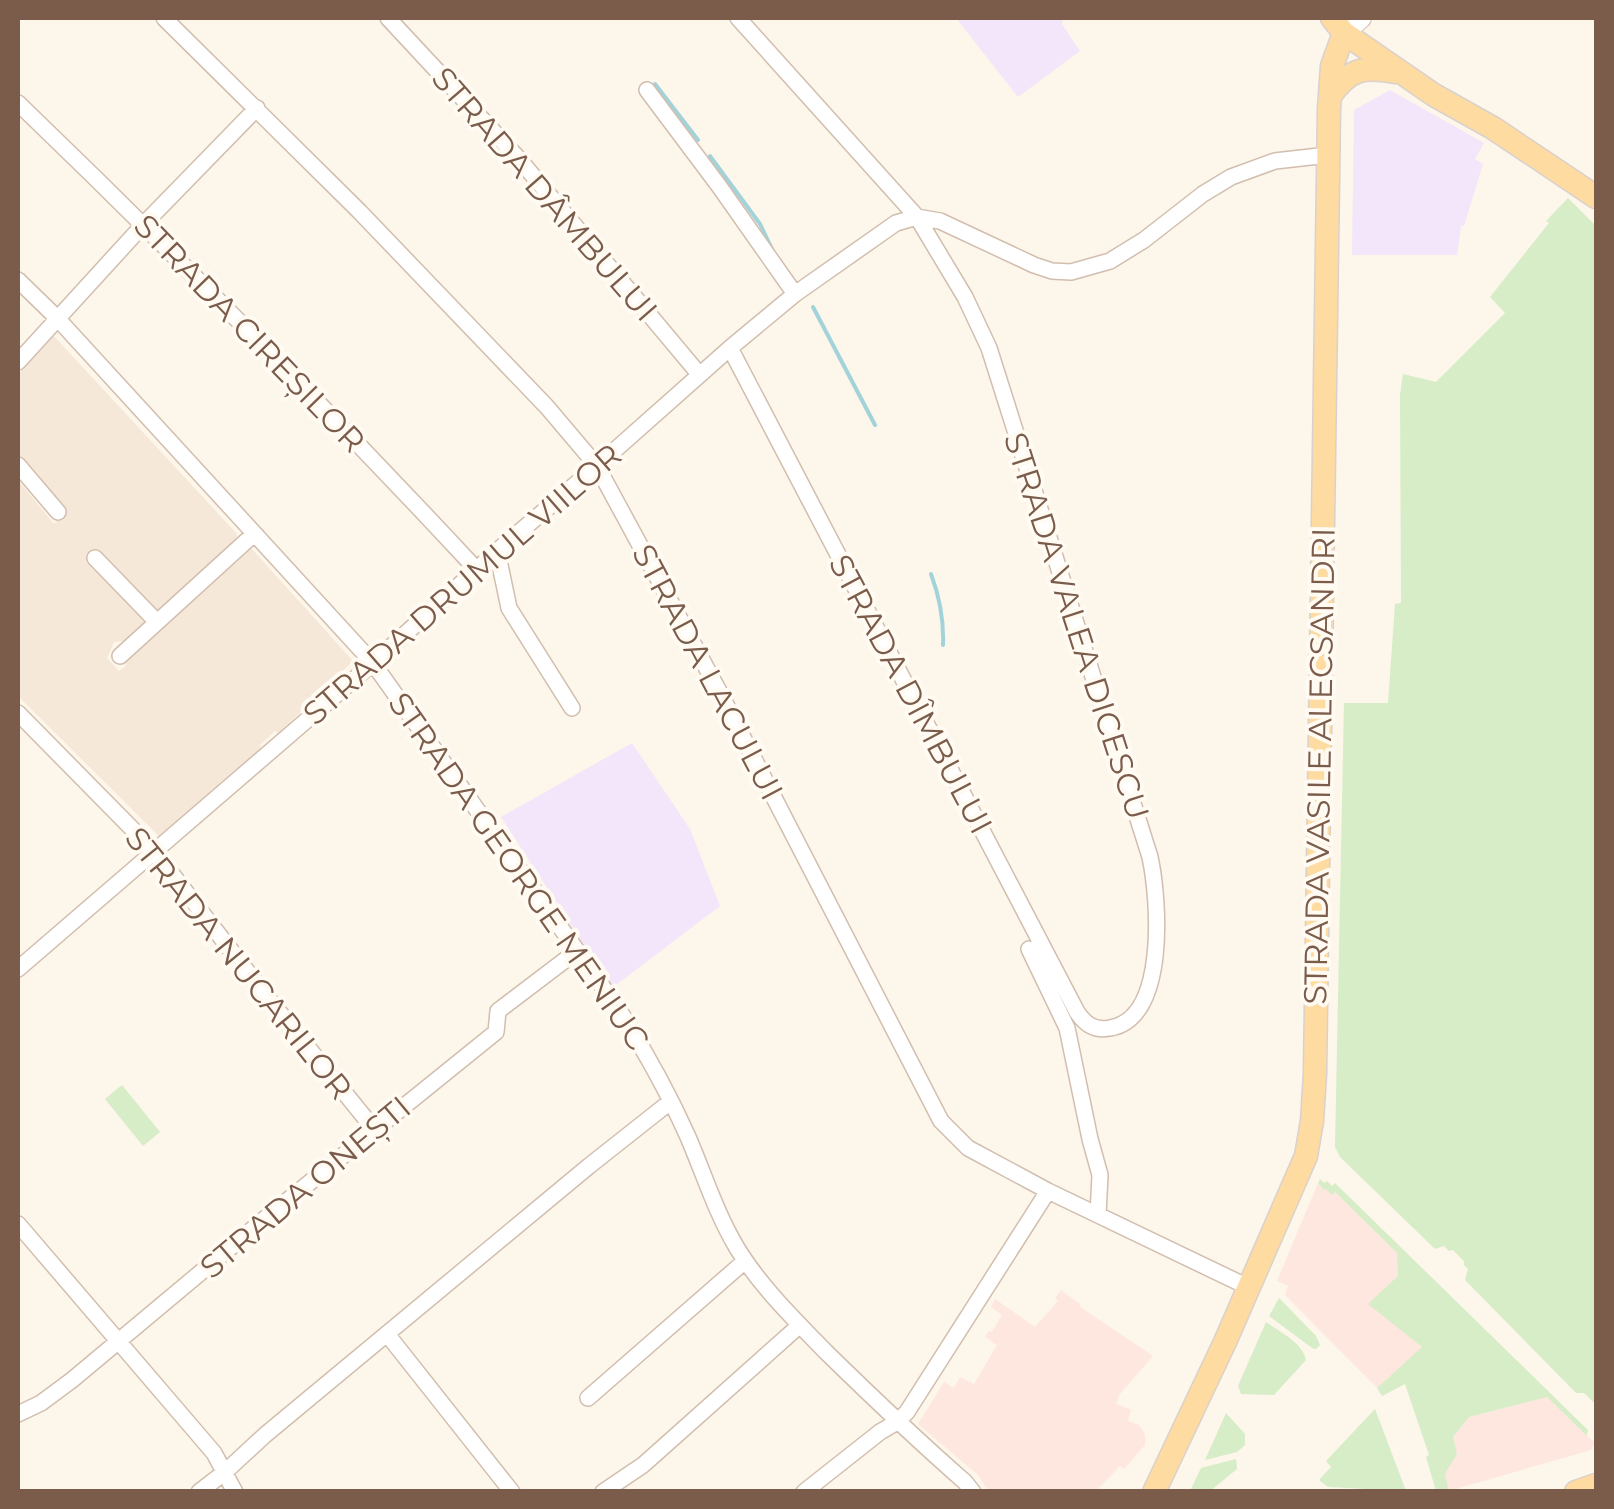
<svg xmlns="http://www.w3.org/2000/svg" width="1614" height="1509" font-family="Montserrat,sans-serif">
<rect width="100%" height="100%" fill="#fdf6ea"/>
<path fill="#f6e8d8" d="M52 334 237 534 236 541 159 612H154L96 550 86 558 148 622 125 641 114 642 107 658 119 671 125 667 126 662 251 548 353 661 282 730 278 733 275 731 260 745 261 749 239 770 237 768 159 836 18 696V480L54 524 64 512 18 456V375Z"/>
<path fill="#fee7de" d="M1318 1183 1324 1190 1326 1188 1335 1192 1397 1253 1398 1276 1423 1347 1377 1388 1285 1295 1288 1286 1277 1281Z
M1061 1290 1080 1304 1079 1306 1153 1356 1119 1395 1116 1404 1131 1410 1128 1421 1139 1425 1142 1429 1145 1435V1445L1124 1469 1120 1466 1096 1491H988L978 1475 918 1424 944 1382 954 1388 960 1377 974 1384 997 1345 985 1337 989 1331 992 1332 1002 1315 991 1307 995 1299 1035 1327 1058 1301 1055 1298Z
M1547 1397 1594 1442 1591 1450 1449 1491 1445 1474 1457 1454 1453 1437 1469 1417Z"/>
<path fill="#f3e6fa" d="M956 18H1063L1062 24 1080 51 1018 97Z
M1390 90 1484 143 1475 159 1483 164 1464 226H1461L1457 255H1352L1354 110Z
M632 743 690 829 720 906 612 988 501 817Z"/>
<path fill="#d6edc7" d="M1568 198 1596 226V1414L1595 1404 1584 1393H1576L1465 1280 1468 1269 1464 1265V1261L1453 1250 1449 1251 1444 1246 1435 1249 1340 1157 1335 1147 1344 703H1388L1395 604 1401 603 1400 395 1403 374 1436 382 1505 313 1490 297 1549 223 1546 221Z
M122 1085 160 1132 143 1146 105 1099Z
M1320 1179 1324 1183 1327 1181 1332 1186 1335 1183 1588 1430 1587 1436 1547 1397 1469 1417 1453 1437 1457 1454 1445 1474 1449 1491H1436L1426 1457 1429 1455 1405 1384 1382 1396 1377 1388 1422 1347 1368 1304 1398 1276 1397 1253 1335 1192 1332 1195 1326 1189 1324 1190 1318 1183Z
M1279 1298 1316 1336 1320 1345 1316 1349 1312 1348 1269 1316Z
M1266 1322C1280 1332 1303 1343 1306 1360L1274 1395 1241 1394 1238 1386Z
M1375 1409 1406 1491 1328 1487 1319 1480 1331 1467 1326 1461Z
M1226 1413 1245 1434V1445L1237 1452 1205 1460Z
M1236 1459 1237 1469 1210 1491H1190L1201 1468Z"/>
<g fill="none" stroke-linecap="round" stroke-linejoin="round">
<path stroke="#a2d3db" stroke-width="4" d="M655 84 698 140
M710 156 760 224 773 251
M813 307 875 425
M931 574C940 598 944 619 943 645"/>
<defs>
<path id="minor" d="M164 18 359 211 547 407 597 466 720 693 941 1121 968 1148 1048 1191 1248 1287
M388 18 519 159 699 374
M647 90 719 186 795 294
M18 103C175 254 328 410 476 569
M18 280 57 318 373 663 619 1010C645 1051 668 1092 688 1137 704 1174 716 1213 737 1248 760 1286 795 1320 826 1352 872 1397 917 1440 965 1482L973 1492
M730 348 1077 1012C1085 1024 1094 1031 1110 1028 1168 1019 1159 899 1150 857L989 348 965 297 917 217 738 18
M18 362 144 224 257 108
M18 465 58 512
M497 551 509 608 572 708
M95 558 157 622
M120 656 254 534
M18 713 155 852 267 997 374 1129
M1029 949 1067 1028 1090 1139 1100 1175 1098 1215
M18 969 373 663 497 551 597 466 730 348 795 294 896 223 917 217 940 221 1034 265 1052 271 1071 272 1110 261 1144 240 1203 194 1231 177 1275 161 1328 155
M18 1224 214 1453 235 1492
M387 1334 512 1492
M588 1398 745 1261
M18 1414 41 1403 72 1380 267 1217 496 1032 498 1011 577 951
M199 1492 225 1472 265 1435 589 1166 670 1102
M603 1492 643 1465 800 1325
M804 1492 880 1432 897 1422 907 1412 1048 1191"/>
<path id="secondary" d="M1344 33 1361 18"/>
<path id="primary" d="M1332 18 1344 33 1434 95 1493 128 1596 197
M1330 96C1349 69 1363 66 1395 72
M1154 1492 1225 1342 1306 1156 1312 1121 1315 1073 1329 109 1332 66 1344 33
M1576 1492 1596 1485"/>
</defs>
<use href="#minor" stroke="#d2beae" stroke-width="18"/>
<use href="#secondary" stroke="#d7c0ae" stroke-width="22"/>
<use href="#primary" stroke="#dad1cd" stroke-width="25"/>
<use href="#minor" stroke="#fff" stroke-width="15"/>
<use href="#secondary" stroke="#fff" stroke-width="20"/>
<use href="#primary" stroke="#fedba1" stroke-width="22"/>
</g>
<g text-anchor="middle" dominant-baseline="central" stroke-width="8" stroke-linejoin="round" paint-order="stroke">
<g font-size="32" fill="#7b5c4b" stroke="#fffaf2">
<text transform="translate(545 194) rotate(49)">STRADA DÂMBULUI</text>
<text transform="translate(250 333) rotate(46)">STRADA CIREȘILOR</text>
<text transform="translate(462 584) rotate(-41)">STRADA DRUMUL VIILOR</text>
<text transform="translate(1077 626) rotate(72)">STRADA VALEA DICESCU</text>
<text transform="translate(708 672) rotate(62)">STRADA LACULUI</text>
<text transform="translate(911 694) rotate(62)">STRADA DÎMBULUI</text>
<text transform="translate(1319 766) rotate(-89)">STRADA VASILE ALECSANDRI</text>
<text transform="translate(519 871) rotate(55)">STRADA GEORGE MENIUC</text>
<text transform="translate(239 963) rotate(51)">STRADA NUCARILOR</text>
<text transform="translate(305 1187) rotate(-40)">STRADA ONEȘTI</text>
</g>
</g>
<rect width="1614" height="1509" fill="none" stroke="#7b5c4b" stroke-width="40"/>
</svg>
